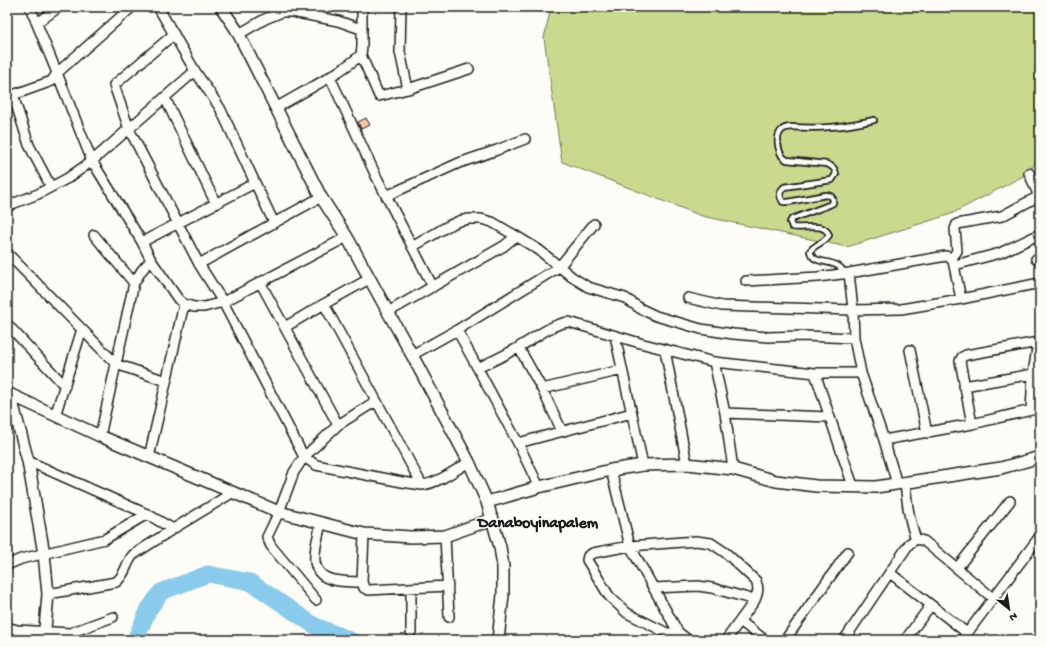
<svg xmlns="http://www.w3.org/2000/svg" width="1047" height="647" font-family="'Gochi Hand',sans-serif">
<rect width="100%" height="100%" fill="#fdfcf7"/>
<filter id="ink" filterUnits="userSpaceOnUse"><feTurbulence type="fractalNoise" baseFrequency=".025" numOctaves="2"/><feDisplacementMap in="SourceGraphic" scale="8" xChannelSelector="R" yChannelSelector="G"/><feConvolveMatrix kernelMatrix="1 2 1 2 8 2 1 2 1" color-interpolation-filters="sRGB"/></filter>
<g filter="url(#ink)">
<path fill="#c9da8e" stroke="#727b55" d="M551 7H1040V154L1029 173 951 214 847 247 702 216 562 162 544 38Z"/>
<g fill="none" stroke-linecap="round" stroke-linejoin="round">
<path stroke="#8acaeb" stroke-width="17" d="M135 640 149 609 161 592 208 574 250 582 315 626 350 640"/>
</g>
<path fill="#f2c9a1" stroke="#1c1c1c" d="M366 118 370 125 361 129 358 122Z"/>
<g fill="none" stroke-linecap="round" stroke-linejoin="round">
<defs>
<path id="service" d="M844 273C838 257 813 267 810 251 815 244 825 243 829 235 824 221 803 230 792 227L790 222 792 219 829 205 833 203V199L831 196 826 195 788 202H783C779 196 779 192 784 187L832 180 836 174C835 168 833 167 827 164L787 160C778 156 775 138 781 131 783 128 786 128 790 127 822 129 843 127 874 120"/>
<path id="minor" d="M30 7 57 73 132 7
M158 7 195 71 220 108 274 223
M401 7 400 52 408 89
M37 23 59 7
M174 34 114 85 129 129 199 264 321 197
M239 34 265 19 282 12H292L338 21 361 29
M361 55 379 96 408 89 469 69
M57 73 92 161 142 242 151 260 178 299 184 304 194 307H204L223 302 347 237
M330 77 376 176 433 287
M165 98 216 204
M276 108C304 91 336 76 361 55L362 46V7
M51 187 29 145 13 95 52 81 57 73
M386 196 459 163 497 150 525 139
M7 207 12 204 38 194 68 178 92 161 195 71
M94 235 134 283
M142 242 255 183
M412 247 448 226 459 221 469 219H481L492 222 516 236 539 250 572 277 588 287 625 298 641 309 656 316 701 329 733 334 768 337 804 336 854 338
M7 253 116 364 166 381
M952 258 957 251 955 229 957 224 1002 216 1037 197V192L1029 173
M1036 259 1040 257
M199 264 223 302 304 457 338 425 260 282
M955 265 1000 253 1040 234
M369 279 324 304 422 485C438 483 454 471 469 462
M746 281 818 277 849 273
M688 298 722 306 853 310 849 273 946 256 949 257 953 261 961 299
M388 312 504 246 516 236
M7 324 65 386
M285 327 324 304
M457 330 518 443 539 487
M615 336 643 465
M519 348 542 389 622 370
M665 350 687 464
M910 350 927 433
M412 355 457 330 559 267 594 224
M714 362 725 413 733 469
M478 368C492 361 506 355 519 347 535 338 551 324 569 322L640 343 714 362 815 373H861
M815 373 853 486
M964 386 1033 374
M542 389 562 431
M725 413 829 417
M55 416 82 329
M972 424 960 361 962 357 966 355 1033 343 1036 345 1037 348 1033 374 1031 410
M338 425 376 401
M100 436 134 283 142 270 151 260
M884 440 861 373 854 338 853 310 901 309 961 299 1040 283
M518 443 632 413
M149 457 184 304
M28 461 147 514 173 529 232 493
M611 470 630 546 678 632 688 640
M897 484 884 440 972 424 1040 408
M321 523C317 544 304 574 334 580 343 582 353 582 362 582
M364 534 362 582 364 588 368 590 448 586
M445 536 449 617
M916 539 924 541 994 599
M7 565 21 559 105 539 147 514
M957 568 1010 501
M890 573 967 633
M411 588V632
M653 588 698 586 712 588 755 600 726 640
M48 594 116 582C125 576 126 563 133 555L173 529
M316 600 271 546 267 537 279 512 294 472 304 457 316 465 402 482 422 485
M740 621 765 640
M7 627 17 630 70 633 113 617
M678 632 667 633 627 613 609 596 587 560 588 556 593 553 630 546 696 541 711 543 726 553 756 581C759 589 758 593 755 600
M785 640 848 552
M844 640 909 544 916 539C909 521 907 502 905 483
M905 640 931 605
M962 640 1040 536"/>
<path id="tertiary" d="M221 7 236 29 321 197 347 237 388 312 412 355 469 462 487 502 500 547 503 567V595L498 640
M7 393 100 436 279 512 364 534 411 537 445 536 493 519
M10 394 28 461 44 554 48 594 44 640
M487 502 539 487 611 470 643 465 687 464 733 469 776 481 816 486 876 487 1001 468 1040 457"/>
</defs>
<use href="#service" stroke="#1c1c1c" stroke-width="8"/>
<use href="#minor" stroke="#1c1c1c" stroke-width="12"/>
<use href="#tertiary" stroke="#1c1c1c" stroke-width="14"/>
<use href="#service" stroke="#fdfcf7" stroke-width="4.5"/>
<use href="#minor" stroke="#fdfcf7" stroke-width="9"/>
<use href="#tertiary" stroke="#fdfcf7" stroke-width="11"/>
</g>
</g>
<g text-anchor="middle" dominant-baseline="central" stroke-width="3" stroke-linejoin="round" paint-order="stroke">
<g font-size="16" font-weight="bold" fill="#1c1c1c" stroke="#fdfcf7">
<text x="538" y="524">Danaboyinapalem</text>
</g>
</g>
<rect width="1047" height="647" fill="none" stroke="#fdfcf7" stroke-width="24"/>
<rect x="12" y="12" width="1023" height="623" fill="none" stroke="#1c1c1c" stroke-width="1.5" filter="url(#ink)"/>
<g transform="translate(1009 609) rotate(150)" stroke="#fdfcf7" stroke-width="3" paint-order="stroke">
<path d="M0-3L7 15L0 10L-7 15Z" fill="#1c1c1c"/>
<text y="-6" font-size="11" font-weight="bold" text-anchor="middle" fill="#1c1c1c">N</text>
</g>
</svg>
